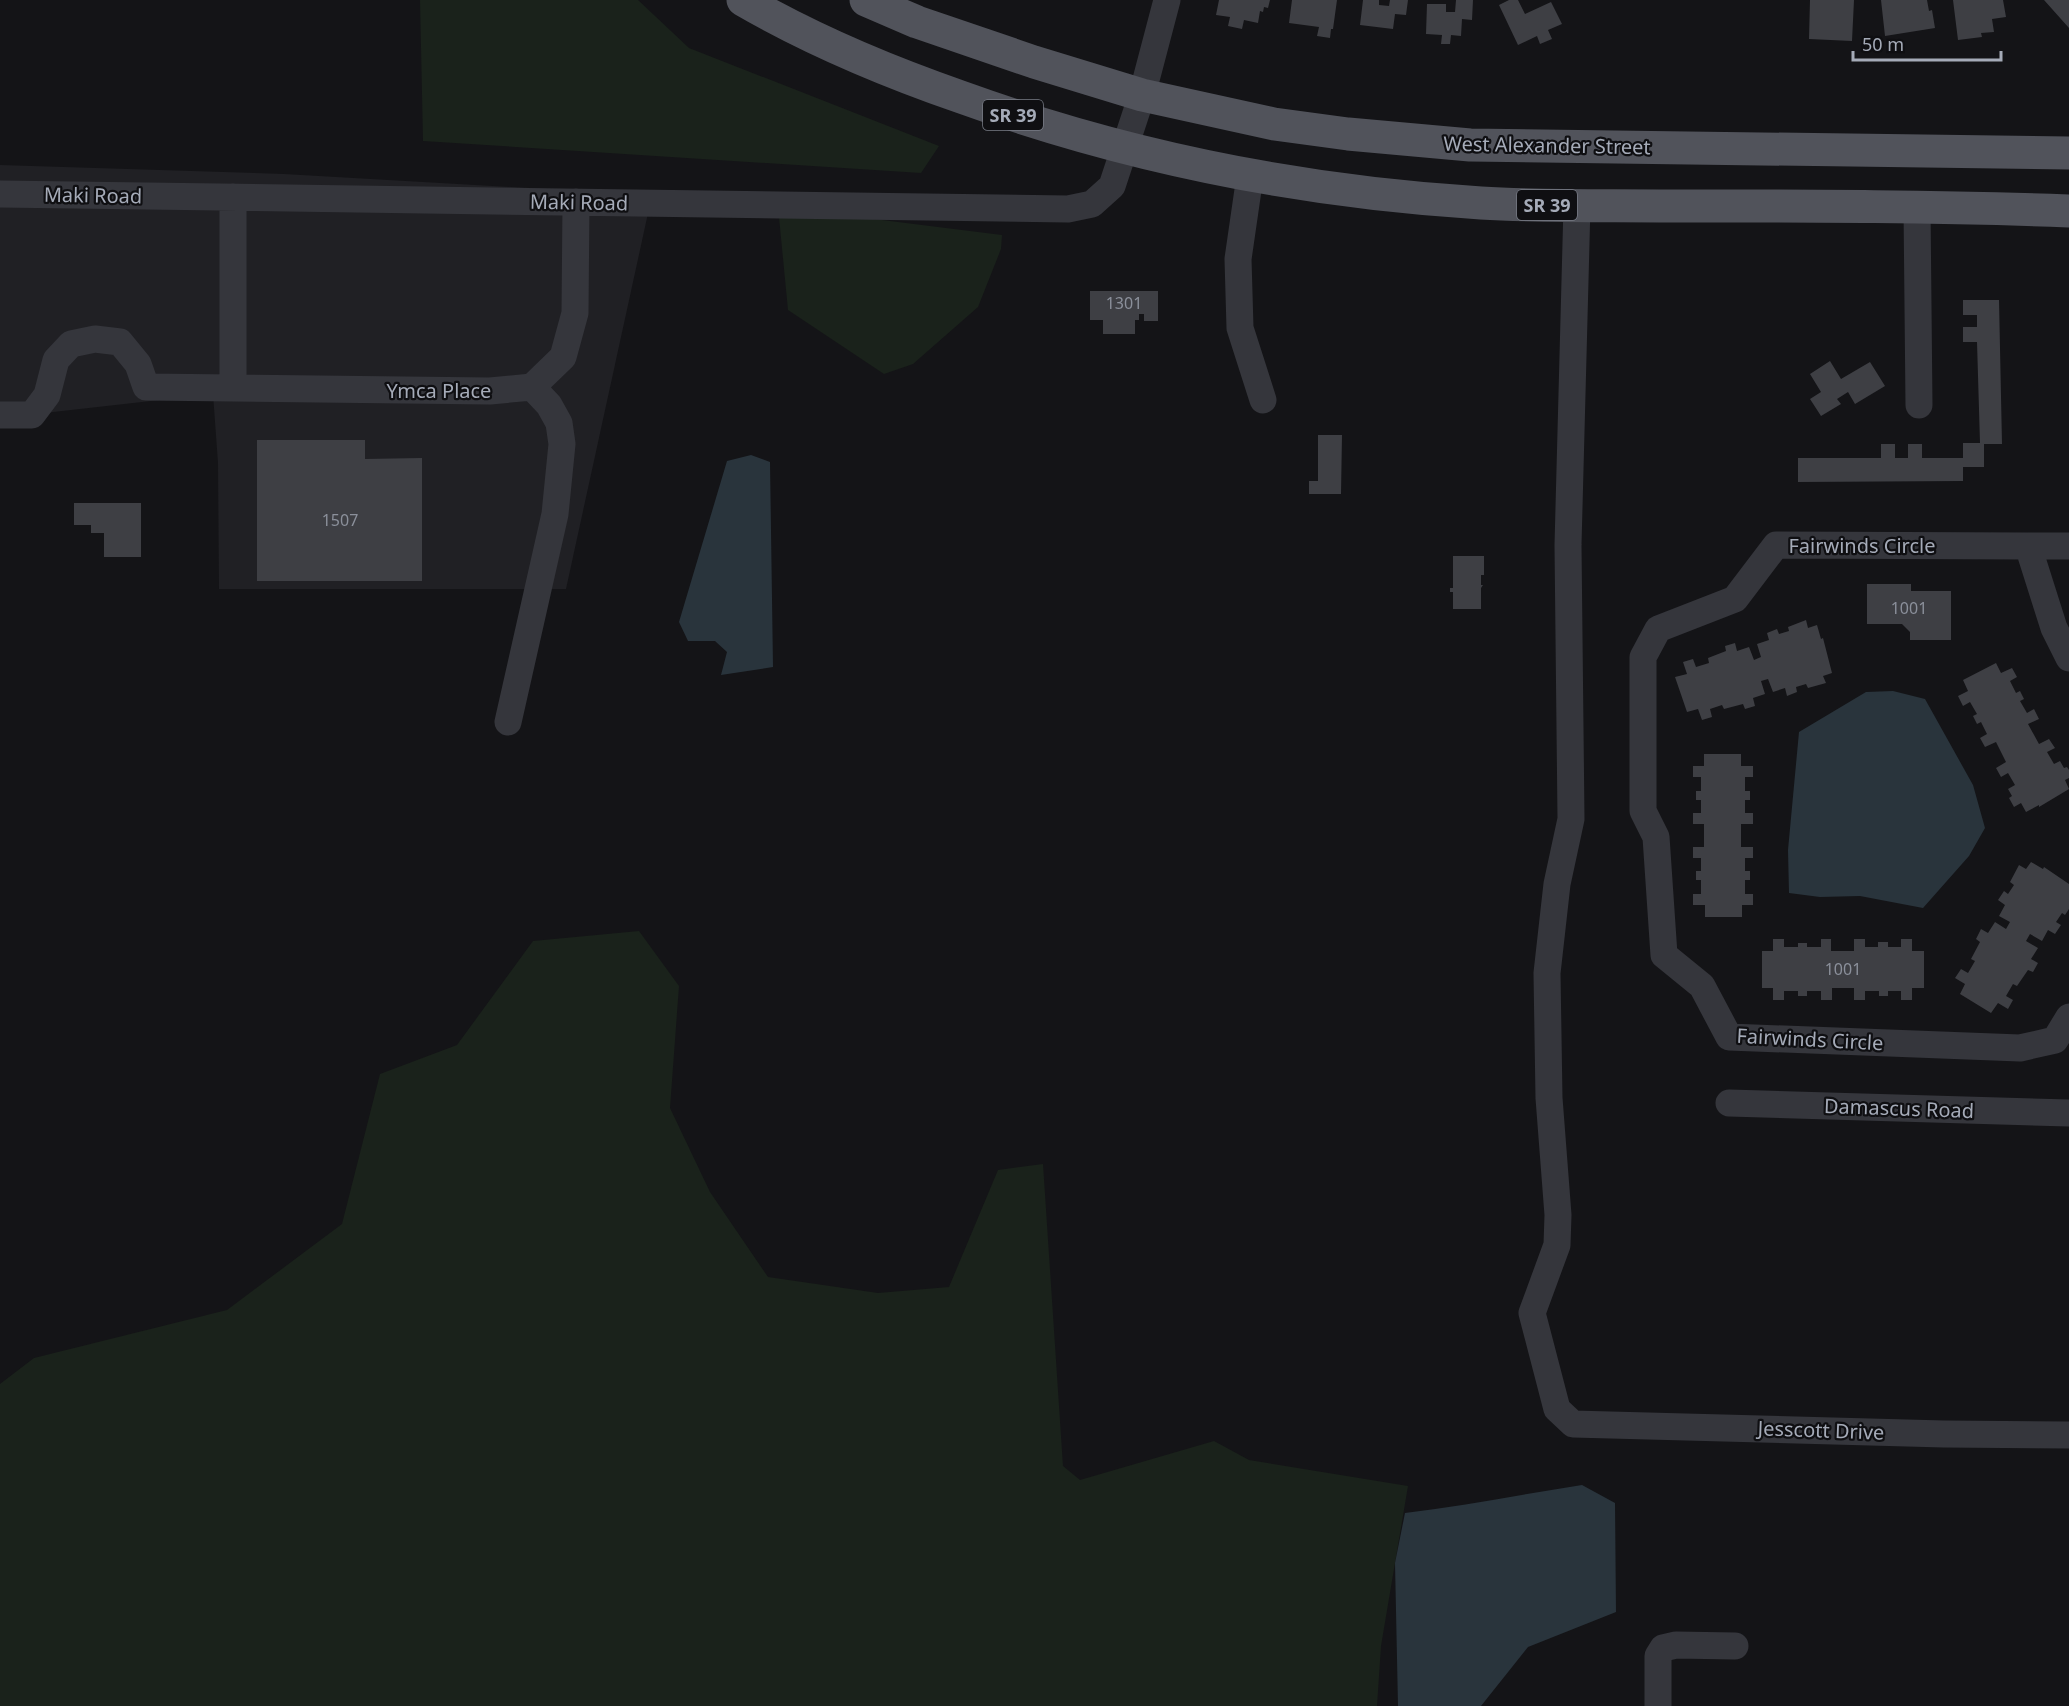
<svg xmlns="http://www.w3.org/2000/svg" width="2069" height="1706" font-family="'Noto Sans',sans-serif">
<rect width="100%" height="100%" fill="#141417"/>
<path fill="#202024" d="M0 165 284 174 652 195 566 589H219L218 463 213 394 0 418Z"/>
<path fill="#1a221b" d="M420 0H638L689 48 939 146 921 173 423 141Z
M778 207 1002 235 1001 249 978 307 913 364 884 374 788 310Z
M639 931 679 986 670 1108 710 1192 768 1277 878 1293 949 1287 998 1170 1043 1164 1063 1466 1080 1480 1214 1441 1249 1460 1408 1486 1381 1646 1377 1706H0V1384L34 1358 227 1310 342 1224 380 1074 457 1045 533 941Z"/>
<path fill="#29343c" d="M751 455 770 462 773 667 721 675 727 652 715 641H688L679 622 727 461Z
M1893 691 1925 699 1973 785 1985 828 1969 856 1923 908 1860 896 1820 897 1789 893 1788 850 1799 732 1866 692Z
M1582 1485 1615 1503 1616 1612 1528 1647 1481 1706H1398L1395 1563 1405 1513C1464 1506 1523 1494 1582 1485Z"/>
<path fill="#3e3f44" d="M1219 0H1270L1268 8 1264 7 1263 12 1260 11 1258 23 1244 20 1242 29 1228 26 1230 17 1216 15Z
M1292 0H1337L1333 29H1331L1330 38 1317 36 1319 27 1289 23Z
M1363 0H1379V5L1389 6 1390 0H1408L1406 15 1395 14 1393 29 1360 25Z
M1456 0H1473L1472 20 1462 19 1461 36 1451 35 1450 44H1441L1442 35 1426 34 1427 4H1446V12H1455Z
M1509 0H1518L1525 14 1551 2 1562 24 1548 30 1552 39 1540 44 1537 36 1518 45 1499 5Z
M1810 0H1854L1852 41 1809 39Z
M1881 0H1927L1929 11 1932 10 1935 28 1885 36Z
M1953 0H2003L2006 17 1992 19 1994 32 1981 33 1982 37 1958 40Z
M2044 0H2069V28Z
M1090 291H1158V321H1144V314H1139V320H1135V334H1103V320H1090Z
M1963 300H1999L2002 444H1984V467H1963V481L1798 482V458H1881V444H1895V458H1908V444H1922V458H1963V443H1980L1977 342H1963V327H1977V315H1963Z
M1830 361 1841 379 1870 362 1885 386 1855 404 1848 392 1837 399 1841 404 1821 416 1810 399 1821 392 1810 374Z
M1318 435H1342L1341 494H1309V481H1318Z
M257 440H365V459L422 458V581H257Z
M74 503H141V557H104V533H91V525H74Z
M1453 556H1484V575H1481V585H1483L1481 588V609H1453V592H1450V588H1453Z
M1867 584H1911V591H1951V640H1910V632L1902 624H1867Z
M1806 620 1808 628 1817 625 1821 639 1823 638 1832 673 1823 676 1826 683 1808 688 1806 684 1796 687 1797 692 1787 696 1785 688 1773 692 1768 679 1761 681 1765 694 1753 698 1755 706 1745 709 1743 704 1724 709 1722 705 1710 709 1712 717 1702 720 1698 709 1687 712 1675 677 1687 674 1683 662 1693 659 1696 667 1709 663 1708 658 1726 651 1725 646 1735 643 1737 651 1749 647 1754 660 1761 657 1757 644 1769 640 1767 633 1777 629 1779 634 1789 631 1788 627Z
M1996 663 2001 673 2012 668 2017 677 2010 681 2016 693 2020 691 2024 699 2020 701 2027 713 2034 709 2039 719 2028 724 2039 744 2049 739 2055 748 2047 752 2054 764 2060 761 2064 768 2067 767 2069 770V778L2065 780 2069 789 2039 807V805L2026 812 2021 803 2014 807 2009 798 2012 796 2008 789 2015 785 2008 773 2001 777 1996 768 2006 762 1996 742 1985 747 1980 738 1987 734 1981 722 1977 724 1973 716 1977 714 1970 702 1963 706 1958 696 1968 691 1963 680Z
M1704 754H1741V766H1753V777H1745V791H1750V800H1745V813H1753V824H1741V847H1753V858H1745V871H1750V880H1745V894H1753V905H1742V917H1705V905H1693V894H1701V880H1696V871H1701V858H1693V847H1704V824H1693V813H1701V800H1696V791H1701V777H1693V766H1704Z
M2031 862 2043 869 2044 867 2069 884V909L2065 915 2062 913 2056 922 2061 925 2055 934 2048 930 2042 941 2030 934 2026 941 2038 948 2031 959 2038 963 2033 972 2028 970 2017 986 2013 984 2006 996 2013 1000 2008 1009 1998 1003 1991 1013 1960 994 1965 984 1955 978 1961 969 1968 973 1975 961 1971 959 1980 942 1976 939 1981 929 1988 933 1995 922 2006 929 2010 922 1999 916 2005 905 1998 900 2004 891 2008 894 2014 885 2010 882 2019 865 2026 869Z
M1773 939H1784V947H1798V943H1807V947H1821V939H1831V951H1854V939H1865V947H1878V942H1888V947H1901V939H1912V951H1924V988H1912V1000H1901V991H1888V996H1879V991H1865V1000H1854V988H1832V1000H1821V991H1807V996H1798V991H1784V1000H1773V988H1762V951H1773Z"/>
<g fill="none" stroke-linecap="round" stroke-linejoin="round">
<path stroke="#35363c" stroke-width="27" d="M1250 176 1238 259 1240 328 1263 400
M0 194 1068 209 1092 204 1112 186 1142 95 1167 0
M233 197V388
M1577 205 1568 545 1571 819 1557 884 1547 973 1549 1098 1558 1215 1557 1245 1532 1313 1557 1409 1573 1424 1944 1434 2069 1435
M1917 207 1919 405
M0 415H32L47 395 56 360 71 344 95 339 120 342 138 364 146 387 490 391 532 387 563 357 575 313 576 202
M2028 546H2069
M2069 658 2054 628 2028 546 1776 545 1735 599 1658 629 1643 657V811L1656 837 1664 955 1702 986 1729 1037 2020 1048 2055 1040 2069 1017
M508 722 555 514 562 444 559 423 549 405 532 387
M1729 1103 2069 1113
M1658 1706V1656L1663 1648 1676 1645 1735 1646"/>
<path stroke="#51535b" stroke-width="33" d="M743 0C812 40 886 71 961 97 1130 158 1303 192 1481 203 1547 207 1614 205 1680 206 1809 206 1939 206 2069 211
M866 0 917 22 1034 62 1142 95 1274 124 1348 134 1470 145 2069 153"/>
</g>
<g text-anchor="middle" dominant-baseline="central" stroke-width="4.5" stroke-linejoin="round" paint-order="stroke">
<g font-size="16" fill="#8b909b">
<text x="1124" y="303">1301</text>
<text x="340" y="520">1507</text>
<text x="1909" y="608">1001</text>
<text x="1843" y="969">1001</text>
</g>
<g fill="#0f0f12" stroke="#787c86" stroke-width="1.5">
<rect x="983" y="100" width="60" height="30" rx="4.5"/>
<rect x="1517" y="190" width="60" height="30" rx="4.5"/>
</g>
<g font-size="18" font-weight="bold" fill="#a5abb8">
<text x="1013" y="115">SR 39</text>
<text x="1547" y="205">SR 39</text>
</g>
<g font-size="20" fill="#a5abb8" stroke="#0f0f12">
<text transform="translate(1547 145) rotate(1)">West Alexander Street</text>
<text transform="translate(93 195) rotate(1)">Maki Road</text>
<text transform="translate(579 202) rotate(1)">Maki Road</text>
<text x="439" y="390">Ymca Place</text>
<text x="1862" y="545">Fairwinds Circle</text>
<text transform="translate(1810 1039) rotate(3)">Fairwinds Circle</text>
<text transform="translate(1899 1108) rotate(2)">Damascus Road</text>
<text transform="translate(1821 1430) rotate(2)">Jesscott Drive</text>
</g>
</g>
<path d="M1853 51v9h148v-9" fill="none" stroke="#a5abb8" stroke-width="3"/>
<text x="1862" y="51" font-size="18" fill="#a5abb8" stroke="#0f0f12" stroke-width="4.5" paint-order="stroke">50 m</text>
</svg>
